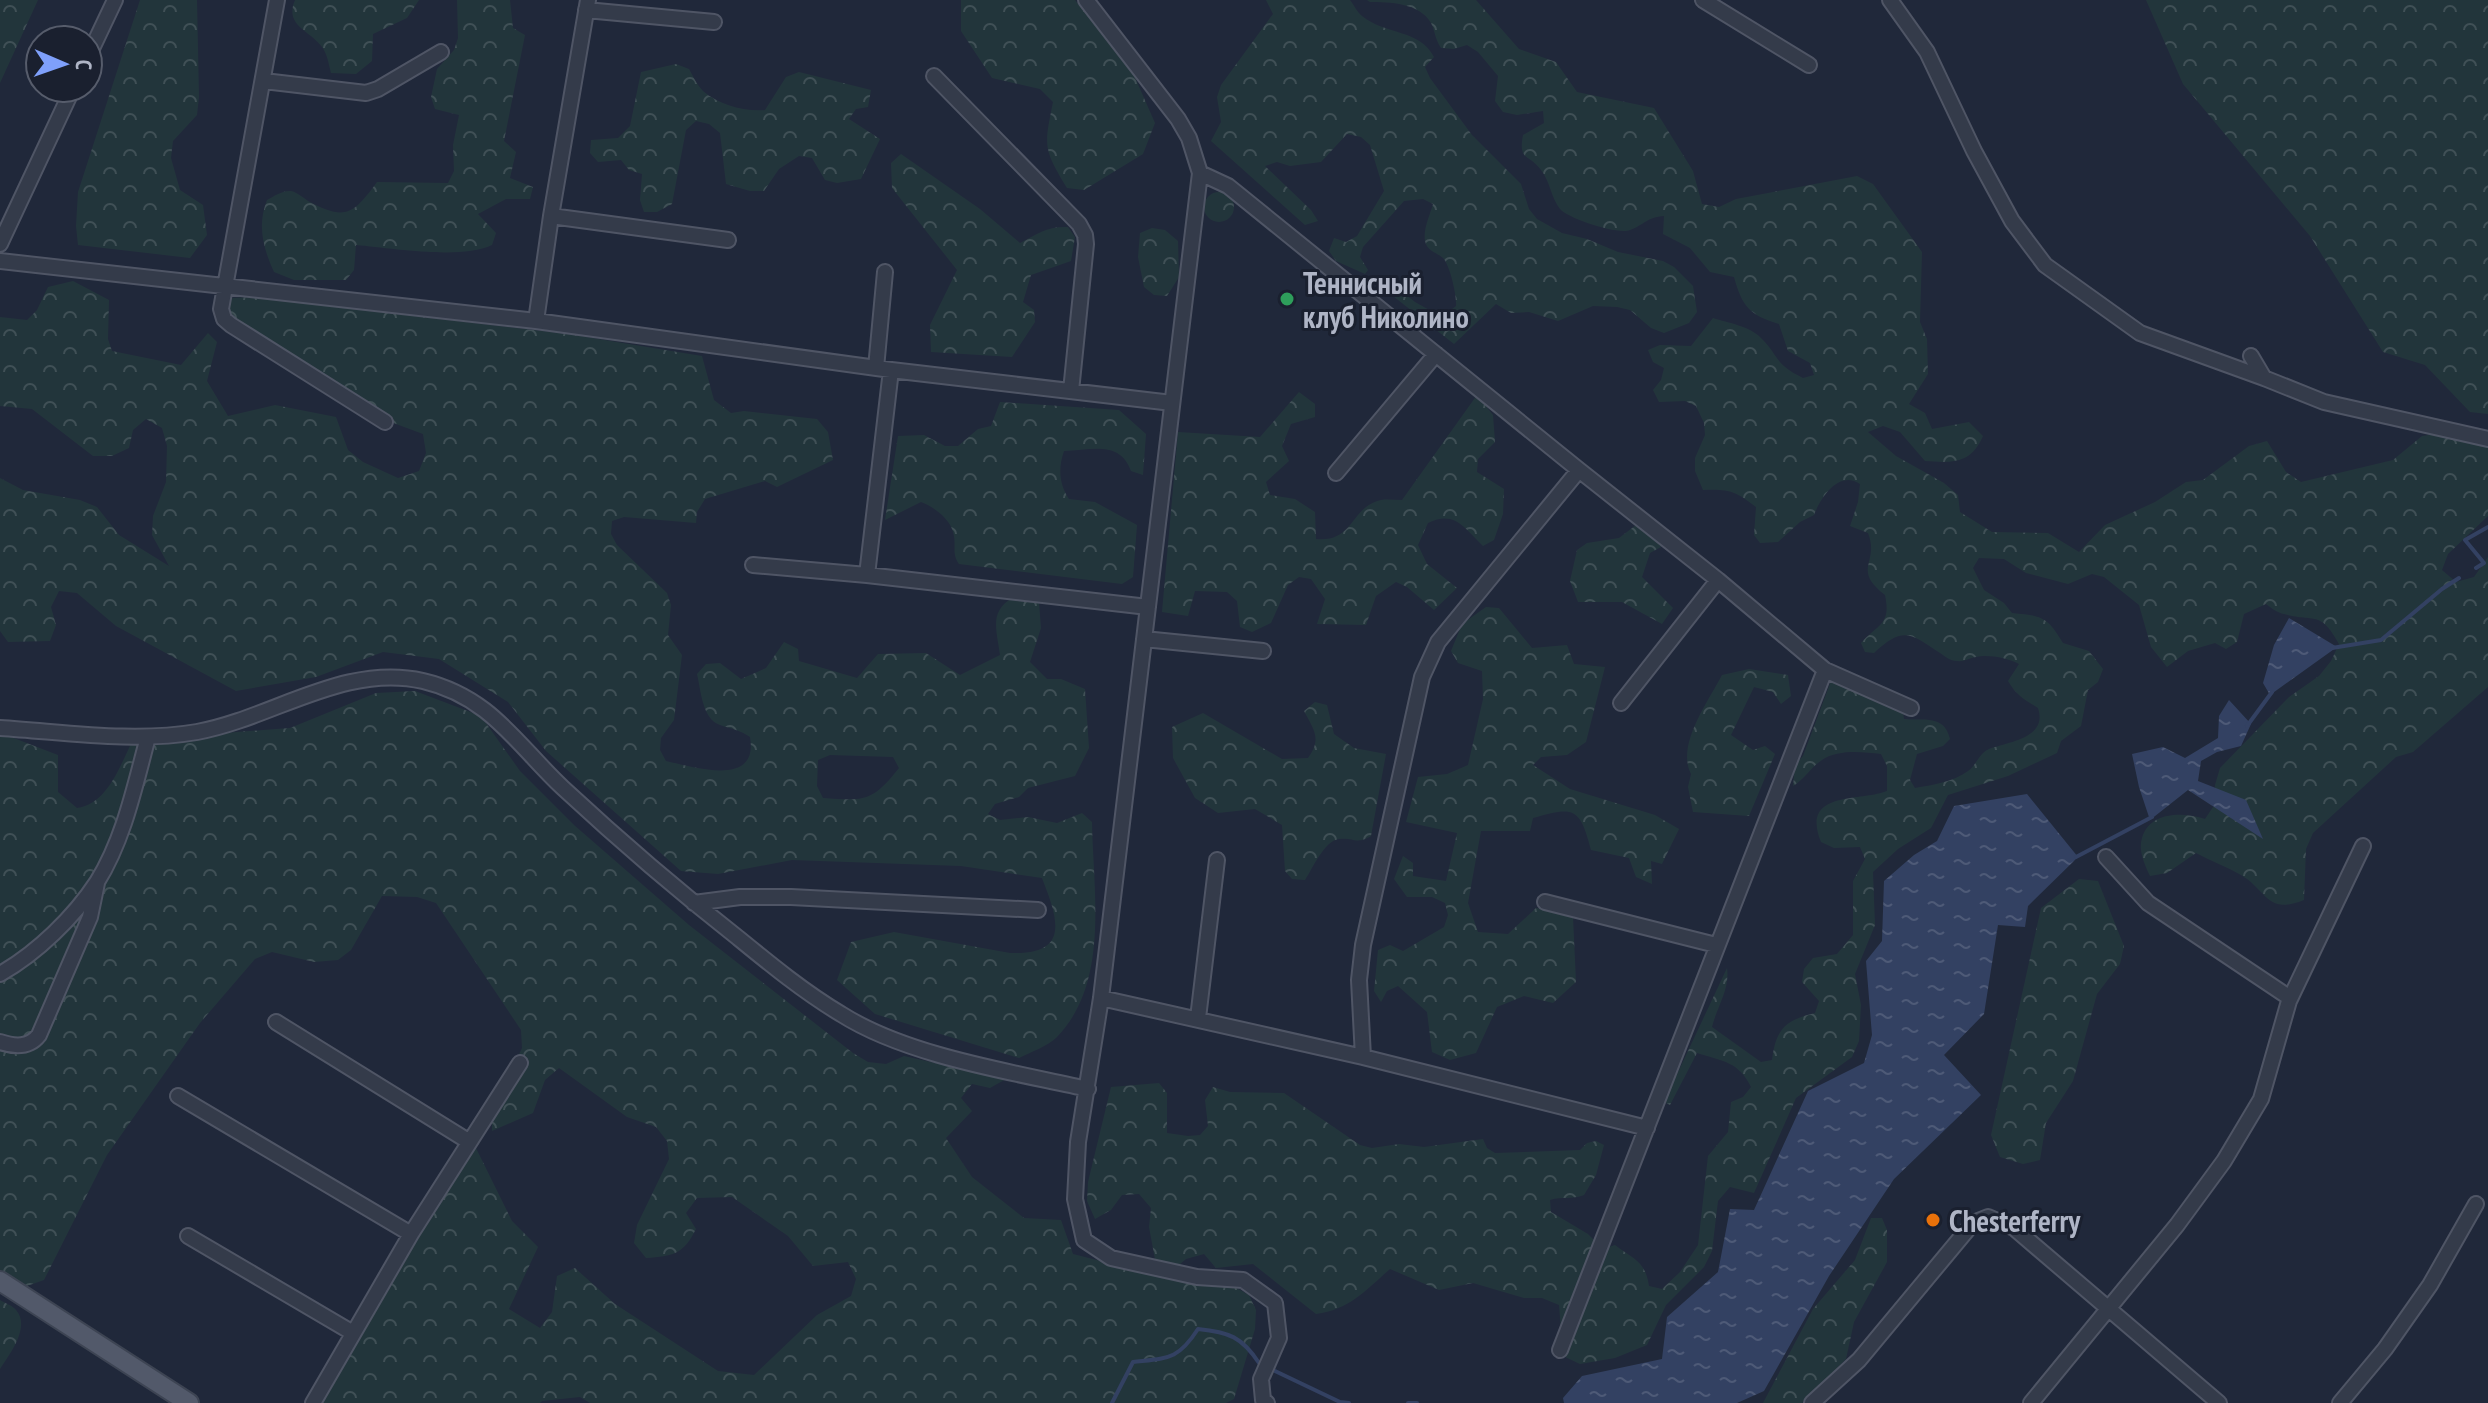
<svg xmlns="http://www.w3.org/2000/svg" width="2488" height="1403" font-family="'PT Sans Narrow',sans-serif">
<defs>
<pattern id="forest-crowns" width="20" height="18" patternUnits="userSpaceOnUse" patternTransform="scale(2)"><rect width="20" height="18" fill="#22353b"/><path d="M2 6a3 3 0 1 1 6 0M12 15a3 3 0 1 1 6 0" fill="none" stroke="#405056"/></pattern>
<pattern id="water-ripples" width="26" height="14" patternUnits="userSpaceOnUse" patternTransform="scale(2)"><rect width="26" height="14" fill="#334162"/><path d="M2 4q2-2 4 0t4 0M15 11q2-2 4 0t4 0" fill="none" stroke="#4e5a77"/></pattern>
</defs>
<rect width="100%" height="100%" fill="#20283a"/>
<path fill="url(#forest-crowns)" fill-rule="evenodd" d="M0 0H38L0 83Z
M140 0H197L199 97 197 115 173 141 171 158 180 190 203 205 207 235 190 258 78 245 76 226 78 192Z
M295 0H419L407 18 373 34 372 61 356 74 331 73C329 65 327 53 322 47 310 30 284 26 295 0Z
M457 0H510L513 28 525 35 504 141 516 152 510 178 533 187 530 199H506L478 214 496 233 492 245C460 260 392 248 356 245L354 270 346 280H294L274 272C263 248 257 225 267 200 274 196 283 190 291 191 296 192 304 198 308 201 345 221 353 215 377 182L448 183 454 171 453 145 459 115 435 109 431 97 437 69 454 50 458 38Z
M961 0H1075L1133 73 1155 123 1143 154 1084 190 1067 188C1043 148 1044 147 1053 102L1040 89 992 78 961 31Z
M1266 0H1350C1354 5 1357 12 1362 16 1385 35 1420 29 1434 57L1425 67 1430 78 1472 135 1521 184 1529 209 1537 219 1562 233 1587 239 1618 252 1663 261 1674 267 1693 286 1697 312 1689 323 1664 333 1651 328 1630 310 1617 307 1593 306 1558 321 1529 312 1511 313 1496 304 1454 344 1379 285 1382 276 1415 302 1442 317 1456 306C1457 296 1450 265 1443 258 1436 252 1427 251 1425 241 1423 229 1430 215 1433 204L1423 199 1404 201 1363 247 1360 257 1368 270 1365 274 1336 261 1329 251 1334 238 1346 242 1357 236 1384 191 1370 145 1361 137 1347 134 1321 162 1290 166 1277 162 1265 166 1311 210 1318 221 1305 225 1211 141 1221 122 1217 97 1221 85 1273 14Z
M1367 0H1476L1519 49 1556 62 1577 92 1654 108 1693 171 1702 204 1719 207 1736 199 1857 176 1873 184 1922 252 1920 322 1927 339 1928 374 1909 404 1925 413 1932 429 1969 422 1983 436C1971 464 1953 463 1925 461L1900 432 1883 426 1868 432 1896 456 1944 483 1958 495 1960 512 1992 532 2048 533 2079 552 2105 525 2155 502 2186 482 2203 480 2249 446 2267 441 2286 472 2301 482 2393 460 2422 436 2458 431 2488 444V516L2448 554 2442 570 2456 582 2474 577 2488 557V687L2413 752 2396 757 2313 833 2306 849 2304 900C2266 915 2268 891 2241 875 2227 867 2211 861 2196 853L2167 873 2150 876C2145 865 2138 851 2142 838 2150 811 2184 812 2205 819L2215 804V785L2220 768 2289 697 2319 676 2331 661 2339 644C2320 609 2314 623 2284 614 2278 613 2271 608 2266 604L2244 614 2237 642 2226 649 2215 643 2188 651 2167 667 2151 647 2139 605 2104 577 2092 574 2068 584 2026 573 2004 559 1979 558 1973 568 1984 590 2004 603 2012 613C2042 616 2047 616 2063 643L2089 651 2103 669 2098 682 2088 690 2081 726 2061 741 2057 753 2008 776 1948 795 1931 828 1898 849 1873 872 1875 925 1855 974 1861 1005 1859 1041 1852 1057 1796 1098 1754 1193 1730 1187 1718 1201 1712 1251 1704 1267 1666 1305 1647 1345 1615 1358 1580 1364 1563 1356 1559 1305 1542 1298H1524L1473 1283 1439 1290 1390 1269C1366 1290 1349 1310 1316 1314L1253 1264 1216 1268 1204 1254 1186 1259 1173 1270 1156 1265 1149 1227 1151 1208 1139 1194 1122 1195 1111 1210 1095 1219 1087 1201 1088 1182 1111 1087 1159 1083 1167 1093V1133L1188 1136 1200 1135 1208 1126 1205 1100 1213 1087 1230 1092 1284 1093 1360 1145 1372 1148 1399 1144 1424 1147 1483 1139 1487 1148 1495 1153 1580 1150 1587 1143 1596 1141 1604 1145 1596 1175 1584 1195C1572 1200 1562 1196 1550 1200L1551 1212 1588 1234 1603 1249 1615 1245C1634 1260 1645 1260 1649 1286L1662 1289 1680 1272 1698 1245 1708 1156 1728 1132 1731 1102 1743 1097 1751 1087C1739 1062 1723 1061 1697 1053L1670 1105 1664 1102 1727 968C1730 990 1717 1006 1712 1027L1761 1062 1772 1060C1776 1028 1786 1020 1815 1013L1819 1001 1802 982 1804 969 1813 958 1837 954 1853 935V881L1865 859 1860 847 1834 848 1821 842C1800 790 1860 802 1887 791V766L1881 754C1863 752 1838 749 1822 760 1811 767 1805 779 1793 786L1795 765 1803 756 1831 681 1841 676 1902 706 1904 719C1924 721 1944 714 1950 739L1943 746 1917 754 1910 780 1915 788C1932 785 1953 782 1968 771 1976 766 1979 753 1989 749 2009 742 2048 738 2038 708 2025 700 2016 695 2008 681L2019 664C2008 658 1988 654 1976 657 1969 658 1964 662 1957 661 1950 661 1946 657 1940 653 1910 633 1903 626 1874 653L1865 652 1861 643C1880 623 1891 624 1885 595 1851 569 1880 563 1868 533L1850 526 1858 502 1860 484C1839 470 1821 497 1814 515L1800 522 1778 542 1760 543 1754 535 1756 507C1735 491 1730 489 1703 490L1695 471V458L1705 435 1704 423 1696 406 1685 401 1659 402 1653 390 1661 380 1664 368 1653 362 1648 350 1660 345 1691 346 1713 318C1728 323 1750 326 1761 338 1780 357 1774 364 1803 378L1814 375 1810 363 1788 351 1779 324C1749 315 1742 306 1734 277L1710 272 1690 248 1663 234 1664 216C1647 217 1644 225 1630 230 1618 235 1569 219 1560 209 1551 198 1550 181 1541 170 1529 154 1518 161 1523 135L1544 123 1543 111 1517 115 1503 112 1495 101 1498 76 1478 52 1467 45 1454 49 1441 48C1435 39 1435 31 1431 23 1420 3 1389 2 1370 2Z
M2146 0H2488V414L2470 412 2425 365 2383 352 2310 236 2183 84Z
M676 64 689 69C693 76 697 85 703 91 719 105 745 112 765 110L786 77 799 72 871 90 868 107 856 109 849 119 880 139 861 179 837 183 825 180 812 158 799 156 779 169 764 191H750L726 184 720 133 709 124 696 121 686 130 672 204 657 212H644L640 200 642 174 629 170 621 160 598 162 590 153 591 140 618 138 630 126 641 72Z
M901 154 980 209 1020 243C1037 234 1048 226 1068 227L1075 237 1071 261 1031 275 1023 302 1034 310 1035 322 1012 357 931 352 930 325 957 270 892 188 891 163Z
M1204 207a15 15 0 1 1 30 0a15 15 0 1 1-30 0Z
M1152 228 1165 230 1178 241 1179 277 1167 296 1154 295 1144 287 1138 257 1140 233Z
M73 281 109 300 108 339 112 351 181 365 208 333 217 342 207 381 228 416 275 405 336 417 348 450 363 462 398 478 419 471 426 453 423 434 388 421 227 316 231 298 250 297 568 334 702 356 714 400 731 413 744 411 817 419 828 432 833 460 777 487 765 481 705 499 697 512 696 523 624 517 612 521 611 534 617 545 667 593 671 605 668 635 682 655 674 720 661 738 660 750 666 761C694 767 759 788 750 737 740 730 732 729 720 725 702 719 701 690 697 674L706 664 720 663 741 679 766 668 784 642 798 649 799 661 857 678 878 654 926 653 960 675 1000 655C997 631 988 611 1014 597L1039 603 1041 628 1030 662 1047 679H1061L1085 689 1089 748 1075 776 1028 788 1019 797 995 804 988 814 1000 820 1028 817 1057 823 1082 813 1092 822C1093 891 1110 982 1057 1037 1048 1046 1031 1052 1019 1058L875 1014 837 980 851 942 894 932 1010 953C1071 955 1058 919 1042 878L961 866 792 860 718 874 681 871 546 751 508 702 439 659 383 652 316 677 236 691 116 626 77 593 59 591 51 607 56 625 50 641 8 642 0 631V478L23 490 80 500 97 507 119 535 169 566 152 535 153 516 166 482 167 446 162 428 146 419 133 430 129 448 112 456H93L32 409 0 406V317L27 320 37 310 48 287ZM830 755 893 757 899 768C872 802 865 801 823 798L817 786 818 760Z
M1299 392 1315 404V417L1291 424 1282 446 1289 461 1266 482 1270 495 1295 499 1315 512 1316 539C1354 543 1350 507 1381 500 1387 499 1395 500 1402 500L1477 395 1493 415 1495 442 1478 459 1477 472 1504 489 1503 514 1494 540 1483 546C1464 528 1455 510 1428 523L1418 545 1427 564 1457 588 1434 610 1407 587 1396 582 1376 596 1366 625 1317 624 1325 599 1311 579 1299 577 1288 585 1271 623 1252 632 1240 627 1237 601 1227 592 1195 591 1188 616 1162 612 1178 432 1260 437Z
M1000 402 1119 410 1146 434 1143 475 1131 471C1120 440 1092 450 1064 451 1058 468 1059 484 1069 499L1095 502 1137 525 1133 577 1122 584 959 564C951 553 957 545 953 532 950 519 933 506 921 502L885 520 898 436 924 435 945 446H958L978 429 991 426Z
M1640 522 1653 524 1661 547 1650 553 1642 577 1673 608 1662 624 1622 602H1578L1570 581 1577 550 1587 543 1619 538Z
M1486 607 1499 608 1532 648 1567 645 1574 664 1605 667 1586 742 1567 755 1541 757 1533 765 1570 789 1655 815 1679 829 1662 864 1651 861 1652 884 1636 877 1629 858 1591 850C1580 807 1574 806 1533 818L1530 831H1481L1468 903 1478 932 1508 934 1536 908 1563 910 1573 917 1576 982 1553 1003 1524 996 1497 1007 1476 1053 1450 1060 1432 1052 1427 1012 1398 986 1387 991 1381 1002 1374 991 1378 950 1390 945 1403 951 1444 927 1448 915 1445 903 1432 897H1407L1394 879 1403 856 1413 863V876L1446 881 1457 833 1406 822 1418 777 1447 774 1468 765 1483 699 1482 671 1458 663 1451 651 1462 624Z
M1749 669 1788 675 1791 696 1781 704 1773 692 1754 687 1731 735 1753 750 1765 746 1775 754 1749 816 1693 812 1688 787 1691 774C1676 745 1708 702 1722 675Z
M415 691 481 716 520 771 574 825 689 925 853 1053 868 1062 886 1064 904 1056 1006 1079 990 1088 972 1084 961 1098 972 1111 946 1138 972 1177 1024 1218 1061 1220 1073 1254 1195 1285 1233 1286 1249 1295 1256 1310 1255 1329 1234 1399 1226 1403H590L580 1397 542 1401 540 1403H317L473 1142 512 1221 538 1247 509 1309 540 1328 552 1312 557 1276 575 1268 615 1304 718 1371 754 1375 817 1315 851 1296 856 1279 848 1262 813 1266 788 1236 732 1197 697 1198 686 1213 696 1229C683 1255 673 1256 646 1258L634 1243 637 1225 669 1159 667 1141 656 1127 627 1117 559 1068 545 1080 533 1113 492 1131V1112L522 1048 521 1030 436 903 417 897 382 896 351 950 338 960 314 962 272 952 255 959 200 1023 107 1155 44 1280 27 1286 0 1270V735L11 737 58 755V792L77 808C108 804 120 765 133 740L290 728 376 693Z
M1315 702 1327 705 1334 734 1354 748 1386 754 1371 836C1356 845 1354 837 1339 839 1324 841 1313 868 1305 880L1292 879 1285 871 1282 825 1255 809 1218 813 1195 798 1173 758 1172 727 1203 713 1282 759 1308 758C1322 739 1314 730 1304 711Z
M2079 879 2098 881 2124 946 2120 964 2097 994 2073 1081 2046 1123 2040 1160 2023 1164 2000 1157 1991 1135 2041 908Z
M1871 1218H1882L1887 1230V1262L1854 1322 1846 1359 1802 1403H1763L1813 1309 1855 1260Z
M0 1300C5 1303 13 1306 16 1310 31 1327 9 1355 0 1369Z"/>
<path fill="url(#water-ripples)" d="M2289 618 2337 647 2270 695 2263 683 2274 645Z
M2229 700 2251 724 2241 746 2217 752 2201 761 2198 781 2246 800 2263 839 2188 790 2150 820 2139 787 2132 754 2163 747 2185 758 2218 738 2219 716Z
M2027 794 2078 857 2028 906 2025 927 1998 925 1984 1014 1944 1055 1981 1095 1894 1179 1829 1276 1764 1391 1737 1403H1564L1563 1398 1582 1376 1662 1359 1667 1317 1718 1272 1730 1209 1754 1210 1808 1091 1864 1063 1872 1035 1866 961 1882 941 1884 881 1914 855 1937 841 1954 806Z"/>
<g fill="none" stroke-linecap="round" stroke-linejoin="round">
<path stroke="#334162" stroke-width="4" d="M2476 568 2484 563 2465 540 2488 527
M2332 648 2381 640 2442 589 2459 578
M2247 726 2272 692
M2076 857 2152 817
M1275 1371 1340 1402 1349 1403
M1112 1403 1133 1362C1168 1358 1178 1360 1198 1329 1229 1332 1242 1337 1259 1363
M1408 1403H1417"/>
<defs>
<path id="minor" d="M277 0 221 309 224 319 231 325 385 422
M1086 0 1178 119 1189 138 1200 173 1101 998 1078 1142 1075 1199 1084 1240 1111 1258 1197 1277 1243 1280 1275 1303 1279 1338 1261 1379 1263 1400 1267 1403
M1703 0 1809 65
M1890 0 1927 52 1974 151 2012 221 2045 265 2140 333 2264 378
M586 10 714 22
M88 57 115 0
M934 76 1079 224 1085 235 1086 244 1071 391
M264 81 366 93 378 89 441 52
M1200 173 1228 186 1579 470 1718 580
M551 216 728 240
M0 244 73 88
M0 261 536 321 891 370 1172 403
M536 321 551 216 588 0
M2251 356 2264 378 2324 402 2488 439
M876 368 885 272
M1336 473 1436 354
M753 565 867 575 1148 607
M867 575 891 370
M1144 639 1263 651
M1621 703 1718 580 1825 670
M0 728C65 732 133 743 197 732 273 718 344 663 423 681 491 697 517 745 563 788 619 840 677 890 737 937 770 964 804 992 841 1014 907 1056 1012 1072 1088 1089
M2106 857 2148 903 2290 998
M1545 902 1716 945
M694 903 740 897H791L1038 910
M0 974C37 953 74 917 97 882 124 839 135 785 148 737
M1101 998 1363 1057 1647 1128
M1198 1018 1217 860
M276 1022 468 1141
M0 1042C15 1047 29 1048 39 1035L90 917 97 883
M1363 1057 1359 980 1363 945 1422 677 1438 642 1579 470
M178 1096 411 1234
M188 1236 353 1333
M1560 1350 1825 670 1911 708
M313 1403 411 1234 520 1063
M1812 1403 1859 1360 1973 1223 1988 1217 2014 1228 2219 1403
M2031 1403 2177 1225 2224 1161 2261 1099 2289 1001 2363 846
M2340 1403 2385 1349 2430 1285 2476 1204"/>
<path id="major" d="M0 1281 189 1403"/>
</defs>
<use href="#minor" stroke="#4f5565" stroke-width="18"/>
<use href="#major" stroke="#3d4453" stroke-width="22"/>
<use href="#minor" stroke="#343b4a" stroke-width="14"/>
<use href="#major" stroke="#52596a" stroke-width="18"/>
</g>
<circle fill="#2e9e5b" stroke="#1a202f" stroke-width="3" cx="1287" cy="299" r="8"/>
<circle fill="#e8710a" stroke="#1a202f" stroke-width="3" cx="1933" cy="1220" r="8"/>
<g text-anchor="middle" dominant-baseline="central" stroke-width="6" stroke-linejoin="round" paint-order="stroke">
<g font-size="30" font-weight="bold" fill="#afb5c6" stroke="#1a202f" text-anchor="start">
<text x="1303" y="282">Теннисный<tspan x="1303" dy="34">клуб Николино</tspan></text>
<text x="1949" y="1220">Chesterferry</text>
</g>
</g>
<g transform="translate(64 64) rotate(92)"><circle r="38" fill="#1a202f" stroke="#565c6b" stroke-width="2"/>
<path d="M0-6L14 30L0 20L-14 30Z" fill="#7fa0fb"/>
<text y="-12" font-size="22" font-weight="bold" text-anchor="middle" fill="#afb5c6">С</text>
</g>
</svg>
